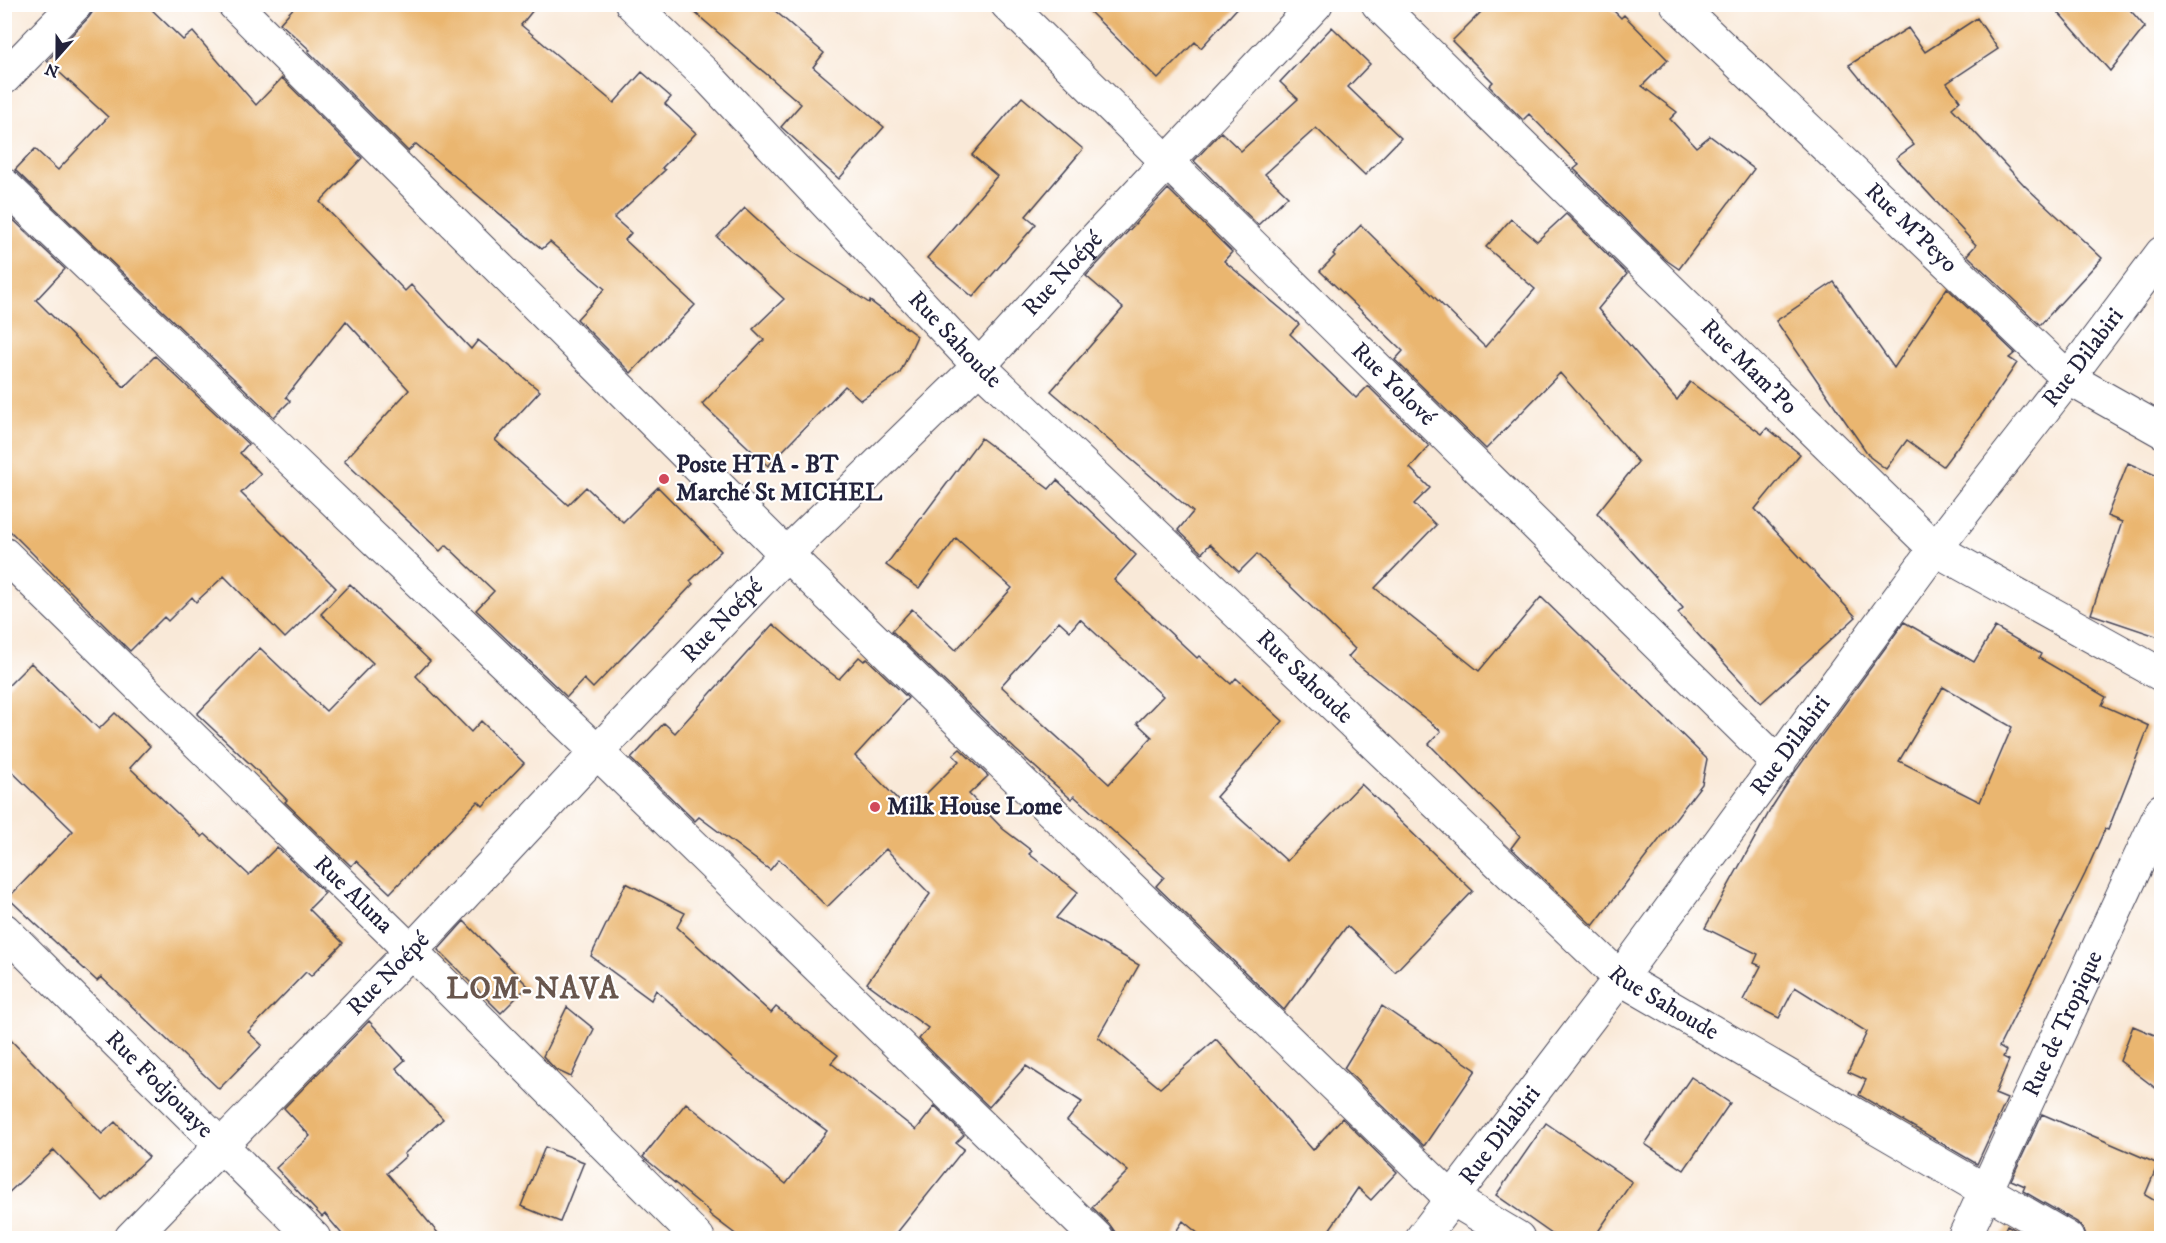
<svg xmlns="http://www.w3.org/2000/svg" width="2166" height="1243" font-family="'IM FELL DW Pica',serif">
<rect width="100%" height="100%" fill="#fff"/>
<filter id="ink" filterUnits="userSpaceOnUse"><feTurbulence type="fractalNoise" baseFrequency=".0167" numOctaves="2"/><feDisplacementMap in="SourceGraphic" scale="12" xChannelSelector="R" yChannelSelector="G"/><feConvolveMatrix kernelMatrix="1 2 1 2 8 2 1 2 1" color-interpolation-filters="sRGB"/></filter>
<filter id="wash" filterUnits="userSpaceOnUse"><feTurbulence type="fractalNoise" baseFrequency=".008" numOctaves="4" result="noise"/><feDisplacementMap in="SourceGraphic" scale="24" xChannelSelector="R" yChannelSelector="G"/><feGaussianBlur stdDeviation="1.35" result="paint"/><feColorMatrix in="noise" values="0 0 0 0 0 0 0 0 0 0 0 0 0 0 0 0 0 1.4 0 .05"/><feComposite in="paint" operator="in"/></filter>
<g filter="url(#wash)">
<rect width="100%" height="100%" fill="#f9e9d8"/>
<g id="blocks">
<path fill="#eab66f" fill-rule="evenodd" d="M98 4H146L183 40 193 32 256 105 282 78 362 158 320 202 405 291 411 285 471 349 478 340 540 391 495 440 568 505 586 487 623 522 658 487 721 551 690 581 693 584 593 688 584 679 567 697 476 610 494 591 446 545 440 551 344 461 409 390 346 321 286 397 290 401 274 417 15 170 35 149 58 170 108 117 47 61 89 17Z
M297 4H538L521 25 614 103 642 72 671 97 665 104 696 133 662 168 665 170 614 218 631 233 625 240 695 305 631 373 577 319 605 289 550 242 542 249 416 144 408 151 308 51 310 50 280 23Z
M685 4H767L824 53 813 67 884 127 839 179 781 127 801 104Z
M1082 4H1241L1201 48 1195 42 1158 79Z
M1489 4H1607L1621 18 1624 15 1668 60 1642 86 1677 112 1670 119 1696 147 1710 136 1754 169 1679 269 1666 260 1574 169 1579 165 1529 114 1523 120 1489 86 1493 82 1452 41Z
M2051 4H2125L2145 27 2110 71Z
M1977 18 1998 49 1947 83 1960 101 1952 108 2025 186 2102 258 2040 325 1967 255 1976 245 1896 158 1914 145 1849 65 1908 28 1925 52Z
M1332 27 1370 64 1348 87 1401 138 1365 175 1316 128 1265 174 1288 196 1258 225 1194 161 1221 132 1241 151 1298 99 1280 82Z
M1022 97 1083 149 1026 216 1036 224 973 297 927 258 997 176 972 155Z
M1168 189 1232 252 1224 261 1299 324 1290 334 1356 398 1368 386 1429 446 1410 468 1430 488 1414 504 1436 525 1375 588 1479 671 1541 597 1707 759 1702 784 1593 926 1511 848 1520 836 1429 744 1441 731 1348 657 1355 649 1257 554 1239 572 1210 544 1202 553 1178 530 1193 512 1051 391 1123 308 1086 276Z
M745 208 793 252 869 303 870 301 917 336 900 373 861 400 845 386 768 466 702 404 764 340 753 329 784 299 717 237Z
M4 211 65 269 36 300 124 387 155 356 248 444 240 453 261 474 241 493 336 588 285 638 224 576 196 602 192 597 168 621 164 617 130 651 4 525Z
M1566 214 1627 274 1598 309 1677 400 1690 382 1762 434 1767 428 1800 454 1755 509 1856 617 1761 703 1678 613 1683 608 1597 513 1638 462 1560 373 1486 449 1395 360 1403 351 1320 271 1335 256 1333 254 1361 225 1485 347 1535 289 1486 247 1511 219 1537 241Z
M1834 282 1894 368 1947 288 2015 353 2009 358 2017 363 1983 413 1943 466 1907 440 1886 469 1870 457 1776 321Z
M981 438 1049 489 1057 480 1084 505 1136 555 1114 580 1197 658 1199 656 1231 684 1236 678 1283 721 1216 797 1287 861 1361 784 1473 891 1395 972 1347 926 1284 1010 1156 886 1164 877 1074 796 1071 799 1016 750 892 631 912 609 956 650 1012 588 956 538 919 588 886 565ZM1080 619 1163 696 1137 723 1152 737 1109 784 1001 686 1059 621 1070 631Z
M2128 463 2162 478V638L2091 614 2122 522 2107 516Z
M350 584 430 661 416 676 471 732 481 721 524 763 483 806 478 801 390 893 356 861 351 866 285 802 287 800 263 776 197 714 260 648 326 711 373 663 321 614Z
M1904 622 1974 662 1995 627 2041 654 2039 658 2106 697 2102 705 2149 726 2108 830 2105 829 2085 874 1999 1047 2006 1051 2003 1057 2009 1060 1995 1094 2007 1099 1977 1164 1859 1095 1866 1080 1848 1072 1867 1032 1795 987 1779 1018 1743 1000 1761 966 1754 963 1758 954 1705 928 1772 807 1790 779ZM1943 687 2012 727 1980 802 1899 761Z
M773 624 815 661 839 679 859 657 864 661 867 659 908 698 855 756 909 811 959 761 953 755 960 749 988 776 969 794 1003 829 1032 851 1029 854 1078 892 1056 918 1139 965 1098 1037 1160 1088 1216 1039 1313 1150 1342 1118 1397 1172 1371 1200 1358 1188 1323 1239H1205L1183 1221 1171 1239H1115V1232L1110 1225 1092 1207 1128 1171 1067 1121 1082 1102 1026 1066 989 1107 919 1039 928 1028 867 983 930 894 886 849 827 907 779 859 770 870 699 817 695 821 631 759 664 723 675 733Z
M31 663 99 729 115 713 150 746 130 768 202 837 205 834 249 875 277 847 325 893 309 909 343 943 311 976 306 972 248 1032 262 1045 219 1089 101 977 97 981 8 898 73 831 4 764V690Z
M626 883 685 913 677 927 771 1013 776 1007 838 1055 831 1063 916 1130 935 1106 964 1135 956 1143 964 1149 892 1239H742L709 1214 710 1212 643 1157 686 1103 786 1184 827 1131 745 1070 656 990 651 1000 591 956Z
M464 921 528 986 501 1013 438 950Z
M1382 1006 1476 1070 1424 1146 1344 1068Z
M567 1007 594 1029 571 1077 556 1070 543 1056Z
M369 1021 405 1060 396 1068 443 1119 404 1154 406 1156 387 1173 443 1239H346L325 1214 322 1217 276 1168 310 1136 284 1108Z
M2133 1026 2162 1038V1093L2120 1061Z
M4 1033 102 1134 115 1122 149 1157 103 1201 54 1150 4 1197Z
M1691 1077 1730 1103 1684 1170 1645 1144Z
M2042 1114 2158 1164 2145 1195 2162 1205V1239H2086L2083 1229 2077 1222 2023 1191 2025 1186 2011 1180Z
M1546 1123 1632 1182 1593 1239H1559L1496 1195Z
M545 1147 584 1162 560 1222 521 1206Z
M2007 1225 2031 1239H2000Z"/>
</g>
</g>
<g filter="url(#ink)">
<use href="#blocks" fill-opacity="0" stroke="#424053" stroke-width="1.5"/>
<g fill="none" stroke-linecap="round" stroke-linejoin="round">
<defs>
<g id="street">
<path d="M234 4 786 554 1451 1198 1518 1238"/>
<path id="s1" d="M632 4 709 78 979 366 1620 978 2067 1238"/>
<path id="s2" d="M1007 4 1779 764"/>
<path id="s3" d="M1378 4 1935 549 2162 675"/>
<path id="s4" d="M1677 4 2068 378 2162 431"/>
<path d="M4 78 76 4"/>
<path d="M4 185 597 752 1097 1238"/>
<path id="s5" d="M4 554 411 951 698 1238"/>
<path id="s6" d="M4 930 314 1238"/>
<path id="s7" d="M131 1238 411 951 597 752 786 554 979 366 1078 257 1316 4"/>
<path id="s8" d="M1422 1238 1620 978 1935 549 2068 378 2162 253"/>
<path id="s9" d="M1964 1238 2162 810"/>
</g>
</defs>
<use href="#street" stroke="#424053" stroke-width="35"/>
<use href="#street" stroke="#fff" stroke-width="33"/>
</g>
</g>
<g fill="#d1495b" stroke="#fff" stroke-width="2">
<circle cx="664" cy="479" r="6"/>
<circle cx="875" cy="807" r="6"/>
</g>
<g text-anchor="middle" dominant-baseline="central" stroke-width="4.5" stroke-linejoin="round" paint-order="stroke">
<g font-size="24" fill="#22223b" stroke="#fff">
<text stroke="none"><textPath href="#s4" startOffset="324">Rue M'Peyo</textPath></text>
<text stroke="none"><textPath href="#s7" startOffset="1341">Rue Noépé</textPath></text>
<text stroke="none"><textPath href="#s1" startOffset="466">Rue Sahoude</textPath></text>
<text stroke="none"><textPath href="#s8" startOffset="1101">Rue Dilabiri</textPath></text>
<text stroke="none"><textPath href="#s3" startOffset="519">Rue Mam'Po</textPath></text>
<text stroke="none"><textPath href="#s2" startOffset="542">Rue Yolové</textPath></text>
<text stroke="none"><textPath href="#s7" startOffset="855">Rue Noépé</textPath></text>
<text stroke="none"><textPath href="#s1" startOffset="952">Rue Sahoude</textPath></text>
<text stroke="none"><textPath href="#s8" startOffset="615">Rue Dilabiri</textPath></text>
<text stroke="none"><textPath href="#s5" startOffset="488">Rue Aluna</textPath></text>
<text stroke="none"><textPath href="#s7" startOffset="369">Rue Noépé</textPath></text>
<text stroke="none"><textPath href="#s1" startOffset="1438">Rue Sahoude</textPath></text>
<text stroke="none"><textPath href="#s9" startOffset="236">Rue de Tropique</textPath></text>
<text stroke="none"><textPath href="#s6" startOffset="219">Rue Fodjouaye</textPath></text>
<text stroke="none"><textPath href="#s8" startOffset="129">Rue Dilabiri</textPath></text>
</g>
<g font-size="24" font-weight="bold" fill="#22223b" stroke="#fff" text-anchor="start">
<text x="676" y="465">Poste HTA - BT<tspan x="676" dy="28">Marché St MICHEL</tspan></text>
<text x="887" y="807">Milk House Lome</text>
</g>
<g font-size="30" font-weight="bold" letter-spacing="1.5" fill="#68564d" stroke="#fff">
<text x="533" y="989">LOM-NAVA</text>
</g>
</g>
<rect width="2166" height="1243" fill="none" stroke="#fff" stroke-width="24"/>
<g transform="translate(57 57) rotate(201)" stroke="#ffffff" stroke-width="4.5" paint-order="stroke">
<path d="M0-4.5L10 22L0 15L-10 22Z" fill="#22223b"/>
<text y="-9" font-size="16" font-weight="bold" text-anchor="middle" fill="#22223b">N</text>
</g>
</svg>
